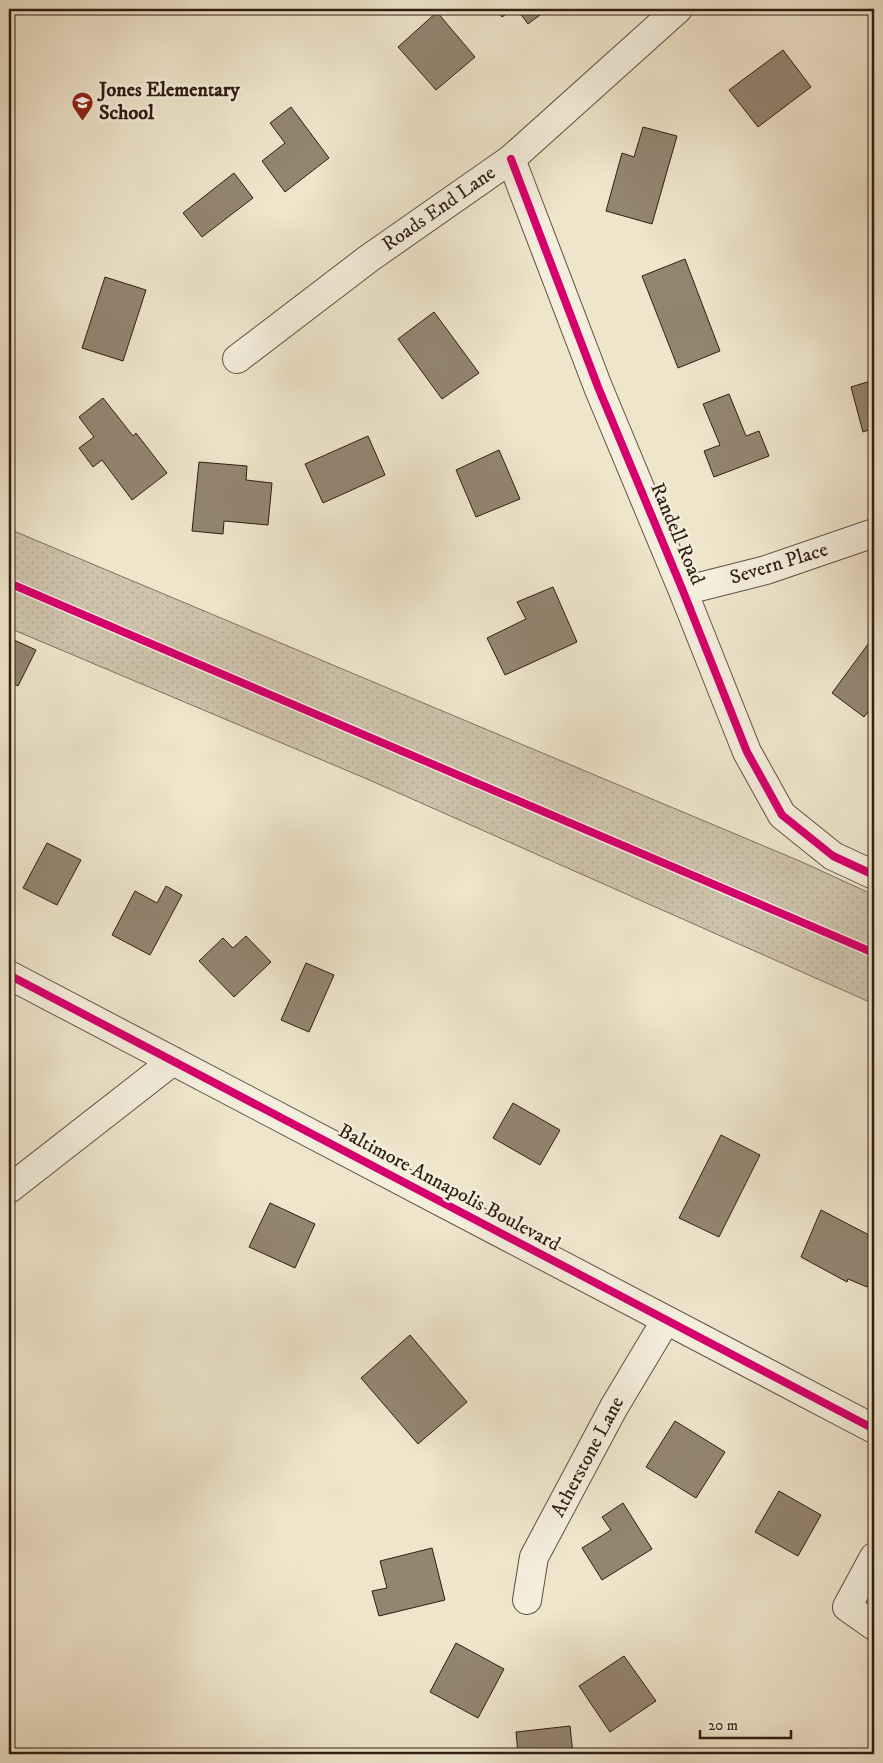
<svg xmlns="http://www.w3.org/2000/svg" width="883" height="1763" font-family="'IM FELL DW Pica',serif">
<defs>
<pattern id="park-dots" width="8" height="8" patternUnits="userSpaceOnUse" patternTransform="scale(1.25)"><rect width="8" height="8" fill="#cec3ac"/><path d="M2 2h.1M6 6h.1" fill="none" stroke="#b1a793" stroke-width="1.8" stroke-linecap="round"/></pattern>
</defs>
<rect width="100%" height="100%" fill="#eee5cb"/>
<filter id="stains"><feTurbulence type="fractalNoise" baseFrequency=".004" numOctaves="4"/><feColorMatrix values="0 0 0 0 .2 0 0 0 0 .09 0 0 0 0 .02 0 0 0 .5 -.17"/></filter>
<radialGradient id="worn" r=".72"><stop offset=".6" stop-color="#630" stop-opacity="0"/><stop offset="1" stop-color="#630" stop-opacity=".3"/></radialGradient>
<path fill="url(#park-dots)" stroke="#7f705f" d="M9 529 802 862 874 895V1004L367 779 9 628Z"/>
<path fill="#938572" stroke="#301d12" d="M496 9H513L502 17Z
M517 9H548L528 24Z
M867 9H874V15L873 16Z
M437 12 475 57 436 90 398 47Z
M783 50 811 87 758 127 729 90Z
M291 107 329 158 285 192 262 161 285 143 270 123Z
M643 127 677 136 652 224 606 211 622 153 634 157Z
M234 173 253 198 202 237 183 213Z
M685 259 720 351 678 368 642 276Z
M105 277 146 290 123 361 82 348Z
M434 312 479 373 442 399 398 339Z
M874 380V428L863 432 851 387Z
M729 394 746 436 759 431 769 456 714 477 704 451 720 445 703 404Z
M103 398 133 436 136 433 167 473 132 500 102 460 93 467 79 448 94 437 79 417Z
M368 436 385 475 323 503 305 464Z
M499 450 520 499 476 517 456 470Z
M199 462 247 466 246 480 272 483 268 525 224 521 223 534 192 531Z
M553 587 577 642 505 675 487 638 526 619 517 602Z
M874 636V704L864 717 832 693Z
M14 640 36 650 18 686 9 681V650Z
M47 843 81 860 57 905 23 888Z
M166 886 182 895 150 955 112 935 135 891 157 903Z
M246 936 271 962 234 997 199 961 223 938 233 948Z
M306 963 334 975 309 1032 281 1020Z
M513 1103 560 1130 540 1165 493 1138Z
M721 1135 760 1155 719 1237 679 1218Z
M270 1203 315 1224 295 1268 249 1247Z
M821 1210 869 1235 868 1238 874 1241V1274L867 1287 848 1279 847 1282 801 1257Z
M410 1335 467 1402 418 1444 361 1378Z
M675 1421 725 1452 696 1498 646 1467Z
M779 1491 821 1515 798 1556 755 1532Z
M623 1503 652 1549 602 1580 582 1548 611 1530 602 1517Z
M432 1548 445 1600 379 1616 372 1591 387 1588 380 1561Z
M456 1643 504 1669 478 1718 430 1692Z
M624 1656 656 1701 610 1732 579 1686Z
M570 1726 573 1754H518L516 1732Z"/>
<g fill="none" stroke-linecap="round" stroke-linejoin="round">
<defs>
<path id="minor" d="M511 159 598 387 683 591 747 752 782 815 833 856 874 875
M237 359 368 259 511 159 678 9
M683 591 766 570 874 533
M9 975 874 1429
M9 1189 173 1061
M874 1557 847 1607 874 1626
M527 1600 534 1557 614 1407 666 1320"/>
</defs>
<use href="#minor" stroke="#604f40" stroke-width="30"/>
<use href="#minor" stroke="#f4eedd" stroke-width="28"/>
<defs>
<path id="cycleway" d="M511 159 598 387 683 591 747 752 782 815 833 856 874 875
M9 583 874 953
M9 975 874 1429"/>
</defs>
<use href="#cycleway" stroke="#f4eedd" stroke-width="11"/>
<use href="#cycleway" stroke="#d6006c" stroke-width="8"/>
</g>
<defs>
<symbol id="school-pin" viewBox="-11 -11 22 30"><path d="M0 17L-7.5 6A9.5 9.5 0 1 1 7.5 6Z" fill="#8f2418" stroke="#f4eedd"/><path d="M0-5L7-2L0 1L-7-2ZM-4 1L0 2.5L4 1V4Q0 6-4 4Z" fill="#fff"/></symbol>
</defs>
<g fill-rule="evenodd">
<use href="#school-pin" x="70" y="90" width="25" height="34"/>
</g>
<g text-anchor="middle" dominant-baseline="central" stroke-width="5" stroke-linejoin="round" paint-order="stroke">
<g font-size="20" font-weight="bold" fill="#301d12" stroke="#f4eedd" text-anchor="start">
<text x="99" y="90">Jones Elementary<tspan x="99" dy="23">School</tspan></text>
</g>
<g font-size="20" fill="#301d12" stroke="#f4eedd">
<text transform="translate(439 209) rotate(-35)">Roads End Lane</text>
<text transform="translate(677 534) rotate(67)">Randell Road</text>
<text transform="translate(779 564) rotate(-17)">Severn Place</text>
<text transform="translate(449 1188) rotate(28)">Baltimore Annapolis Boulevard</text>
<text transform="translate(588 1457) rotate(-62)">Atherstone Lane</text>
</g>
</g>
<rect width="883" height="1763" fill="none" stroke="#eee5cb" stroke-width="30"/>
<rect x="10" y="10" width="863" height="1743" fill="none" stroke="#301d12" stroke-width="2.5"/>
<rect x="15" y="15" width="853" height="1733" fill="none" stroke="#301d12"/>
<path d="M700 1730v8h91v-8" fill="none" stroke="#301d12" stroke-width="2.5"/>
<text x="708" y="1730" font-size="15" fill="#301d12" stroke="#f4eedd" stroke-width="4" paint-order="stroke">20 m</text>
<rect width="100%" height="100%" filter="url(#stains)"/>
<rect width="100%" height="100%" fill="url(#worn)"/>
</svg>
